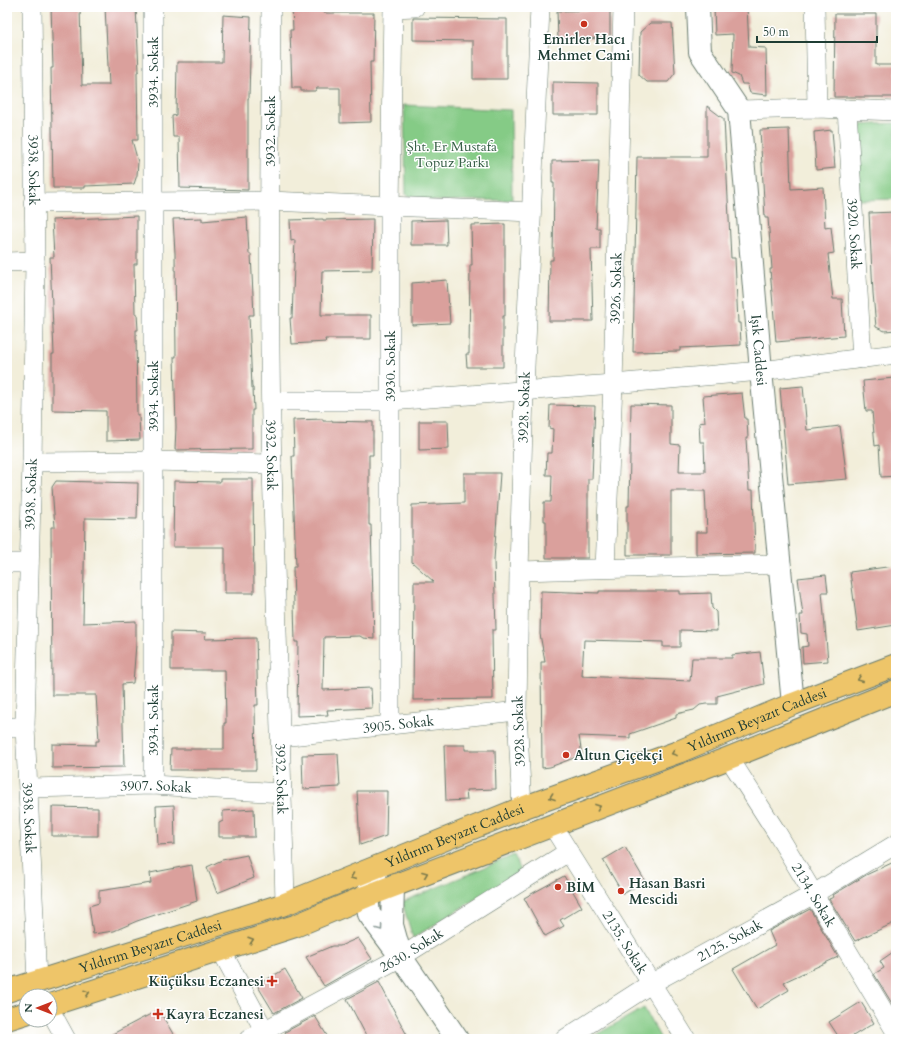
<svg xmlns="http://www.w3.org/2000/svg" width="903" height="1046" font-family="Cardo,serif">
<rect width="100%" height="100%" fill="#fff"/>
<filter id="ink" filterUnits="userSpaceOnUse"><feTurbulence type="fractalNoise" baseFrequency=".025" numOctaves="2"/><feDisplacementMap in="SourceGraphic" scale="8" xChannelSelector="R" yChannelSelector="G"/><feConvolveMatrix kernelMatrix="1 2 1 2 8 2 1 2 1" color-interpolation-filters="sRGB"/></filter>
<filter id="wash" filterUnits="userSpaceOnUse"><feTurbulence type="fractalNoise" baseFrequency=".012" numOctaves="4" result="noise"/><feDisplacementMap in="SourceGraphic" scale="16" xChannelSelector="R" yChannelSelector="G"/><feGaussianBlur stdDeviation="0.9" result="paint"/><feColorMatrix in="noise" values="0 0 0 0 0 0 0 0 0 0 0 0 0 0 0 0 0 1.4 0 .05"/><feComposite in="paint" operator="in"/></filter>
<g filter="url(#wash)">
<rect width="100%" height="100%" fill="#f2eeda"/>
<path fill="#85cb86" stroke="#52845d" d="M404 105 511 110 512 200 422 201 406 195Z
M896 123V199L859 200 857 125Z
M514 855 521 871 413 938 402 902Z
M644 1008 661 1039H588Z"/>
<g id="blocks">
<path fill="#daa09c" d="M51 7H80L82 85H109L105 7H136L139 71 137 72 138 140H132L138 162 137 175 134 184 85 186V188H53L51 68H53Z
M292 7H323L324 13H374L373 62H370L371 122 340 123V88H317L315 91H301V88H292L290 30H293Z
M714 7H747L749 47 766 48 767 95 750 93 747 84H742L739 76 732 73 733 34 715 35Z
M610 10V38L558 39 557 11Z
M835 14H876V65H896V97H834Z
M223 15 251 17 249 98H248V190L180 188 179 137H173L172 116 176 115 177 62H222Z
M413 18 507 19V79H473V41L413 40Z
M650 23H672L675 73 668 82H647L639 75 640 32Z
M553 82 598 83V115H553Z
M707 106 724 119 731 258H735L738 323H740L741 345 680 348V351L633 352 637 157H707Z
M789 129 791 189 823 187 825 228 831 227 834 253 828 254 833 299H842L844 336 776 342 770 269H772L768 218H765L760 130Z
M832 130 835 168 816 170 814 132Z
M599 160 596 228H600V249H591L593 321H549L550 260H553L554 183H552V161Z
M896 212V330L885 331 876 327 873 293 869 213Z
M137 216V264H134L135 314H137L138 330H136L137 415H139L140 440 106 441V411L52 410V354H54L50 257H54L52 220Z
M247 217 249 254H251L254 315H249L252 388H253L254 410H252V449L175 450 176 427 174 357H176L175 253 173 219 202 218V221Z
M323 219V220L373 219 372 270 322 271 321 315H371V339H325L326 342 292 344 290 318H292L295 240 291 241 290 220Z
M446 220 447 245H411V221Z
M505 224V316H503V367H467L466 354H469L470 265H472L471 225Z
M447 280 450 323 412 325V283Z
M894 378 896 398V476L881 477 879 445 875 446 872 411H866L863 381Z
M803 386 807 430 840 426 847 479 788 484 780 388Z
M742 393 745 419H747L748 438H746L749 490H753L755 553 696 554V532H707L705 491H671V555H627V506H629L631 404 671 405V444L680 445 679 472H705L704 442H700L699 423 705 422 703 396Z
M550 405 595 406 592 479H588V558H546V521H544V502H551L552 475H546L547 453H552L553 429 549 428Z
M323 419V421L373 422V455H369V525H371L374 639 363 638 360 636 324 637 323 690 371 688 372 708 327 710 328 715 297 716 298 642H295L293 567H296L292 456H294L293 420Z
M419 421H448L449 449 419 450Z
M464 473H500L494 560 496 630H492L493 699 413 700 414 582H434L412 562V505L464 503Z
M220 479H253L254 593H225V547H173L174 481 220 482Z
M56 481 138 483 137 519 85 518 83 623 136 621V644L133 683 122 684 124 767 52 768V744L96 745V741H99L96 695H52L51 527H55L52 487Z
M894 566 896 583V625L858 631 850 572Z
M826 575 828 592H822L828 661 803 663 802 647 808 646 807 634 801 633 800 615H803L798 578Z
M541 591 599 593V591H680V594L711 593 712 608 716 612 717 631 680 630V647H663V642L584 640 582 676 690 681 692 658H732V655L760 652 764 684 717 696V704H706L700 705 694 710 676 714V718L630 734V738L579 736 582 755 550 767 542 768 541 662H545L540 634Z
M171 632 206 633 205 639 256 638 258 705H255L256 770H170L171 749H224V723H226L225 670H171Z
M444 745H465V750H495L496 789 466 790 467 800 446 801Z
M338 754 340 787 303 789 302 755Z
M357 791H387L386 836 360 845Z
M174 805 175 844 158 845 156 806Z
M52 807 98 808V836H52Z
M254 809 255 837H219V823L223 821V811Z
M625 847 645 881 623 894 603 860Z
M247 855 254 878 217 893 207 867 222 860Z
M896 861V922L855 941 829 899 834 897 833 895 866 875Z
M192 865 197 901 137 921 114 931 93 934 89 906 99 903V891L151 883 150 873Z
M564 876 582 907 560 920 564 926 545 936 524 898Z
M810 909 838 957 784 982 789 990 757 1009 733 969 775 945 769 931Z
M358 938 372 959 324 986 306 957 332 946H340Z
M896 950V1010L874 974 884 968 880 961Z
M285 969 302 998 274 1013 257 985Z
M379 982 409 1039H368L347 999Z
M861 1002 874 1023 848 1039H840L829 1022Z
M159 1010 176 1039H103L139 1020Z
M315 1016 329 1039H289L285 1032Z"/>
</g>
</g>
<g filter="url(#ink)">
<use href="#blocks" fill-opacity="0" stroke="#697b6e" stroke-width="1"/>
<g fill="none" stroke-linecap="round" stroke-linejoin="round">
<defs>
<g id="minor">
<path id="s1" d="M32 7 35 261 32 462 25 727 37 981"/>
<path id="s2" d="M271 7C270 160 268 314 272 467 275 612 282 758 285 904"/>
<path d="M815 7 817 108"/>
<path d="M393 8 415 7"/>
<path id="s3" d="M847 109 862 359"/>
<path d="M739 110 817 108 896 111"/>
<path d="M33 203 269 201 531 212"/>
<path d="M7 262 35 261"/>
<path d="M272 401H390L613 384 761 371 896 354"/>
<path d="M32 462 153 461 272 464"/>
<path d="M7 563H29"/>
<path id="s4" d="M605 568 613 384 623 7"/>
<path d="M519 571 781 564"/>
<path d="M390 724V207L393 7"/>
<path d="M7 727H25"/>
<path id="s5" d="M281 737 517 711"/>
<path id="s6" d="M729 758 777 833 896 1032"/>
<path d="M153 785V7"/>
<path id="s7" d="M29 788 153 785 283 793"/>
<path id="s8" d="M522 808 517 711 519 571 524 391 540 7"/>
<path id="s9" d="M552 825 686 1039"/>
<path d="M221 950 269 1039"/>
<path d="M50 1010 66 1039"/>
<path id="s10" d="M249 1039 401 957 568 852"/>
<path id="s11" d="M565 1039 652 983 812 895 896 844"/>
</g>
<g id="tertiary">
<path id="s12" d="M698 7 700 52 739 110 761 371 793 704"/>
<path d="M378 867 367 896 369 914 401 957 392 925 393 886"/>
<path d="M401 957 457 1039"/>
</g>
<g id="primary">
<path id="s13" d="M7 991 285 904 522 808 678 752 793 704 896 665"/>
<path d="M50 1005 295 926 367 896 729 758 896 691"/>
<path d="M7 1019 26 1013"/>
</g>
</defs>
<use href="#minor" stroke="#697b6e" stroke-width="20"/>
<use href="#tertiary" stroke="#697b6e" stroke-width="24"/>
<use href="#primary" stroke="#697b6e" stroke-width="24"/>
<use href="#minor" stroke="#fff" stroke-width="19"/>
<use href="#tertiary" stroke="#fff" stroke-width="22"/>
<use href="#primary" stroke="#eec569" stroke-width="22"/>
</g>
<defs><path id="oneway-chevron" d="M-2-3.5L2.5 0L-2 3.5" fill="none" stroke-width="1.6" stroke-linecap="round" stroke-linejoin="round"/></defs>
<g stroke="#7c7a4c">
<use href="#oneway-chevron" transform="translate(860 679) rotate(159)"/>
<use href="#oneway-chevron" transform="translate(674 753) rotate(160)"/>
<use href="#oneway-chevron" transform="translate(552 797) rotate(160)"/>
<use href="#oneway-chevron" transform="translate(598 807) rotate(-20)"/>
<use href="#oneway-chevron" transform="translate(425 874) rotate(-21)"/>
<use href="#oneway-chevron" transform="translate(353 877) rotate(158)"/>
<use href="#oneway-chevron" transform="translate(251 940) rotate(-18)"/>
<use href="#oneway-chevron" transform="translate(87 993) rotate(-18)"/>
</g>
<use stroke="#8f9e9a" href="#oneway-chevron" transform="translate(380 928) rotate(54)"/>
</g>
<g fill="#c8321e" stroke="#fff" stroke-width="1.5">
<circle cx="584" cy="24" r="4"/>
<circle cx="566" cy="755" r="4"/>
<circle cx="558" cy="887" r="4"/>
<circle cx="621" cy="891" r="4"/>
<path d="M270 975h4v4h4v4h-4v4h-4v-4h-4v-4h4z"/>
<path d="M156 1008h4v4h4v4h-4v4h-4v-4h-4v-4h4z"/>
</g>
<g text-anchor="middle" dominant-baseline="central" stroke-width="3" stroke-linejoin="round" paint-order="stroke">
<g font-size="14" font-weight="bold" fill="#1f3d34" stroke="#fff" text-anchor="start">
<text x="584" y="39" text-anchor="middle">Emirler Hacı<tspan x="584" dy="16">Mehmet Cami</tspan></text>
<text x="574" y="755">Altun Çiçekçi</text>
<text x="629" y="883">Hasan Basri<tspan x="629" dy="16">Mescidi</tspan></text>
<text x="566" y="887">BİM</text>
<text x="264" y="981" text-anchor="end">Küçüksu Eczanesi</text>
<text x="166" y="1014">Kayra Eczanesi</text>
</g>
<g font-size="14" fill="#1f3d34" stroke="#fff">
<text transform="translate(153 72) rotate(-90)">3934. Sokak</text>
<text transform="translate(270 131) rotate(-90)">3932. Sokak</text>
<text stroke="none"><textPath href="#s1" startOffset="163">3938. Sokak</textPath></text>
<text stroke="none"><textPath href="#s3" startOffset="125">3920. Sokak</textPath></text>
<text stroke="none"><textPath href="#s4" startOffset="280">3926. Sokak</textPath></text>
<text stroke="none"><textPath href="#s12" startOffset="356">Işık Caddesi</textPath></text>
<text transform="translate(390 366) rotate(-90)">3930. Sokak</text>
<text transform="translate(153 396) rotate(-90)">3934. Sokak</text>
<text stroke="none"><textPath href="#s8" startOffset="401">3928. Sokak</textPath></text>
<text stroke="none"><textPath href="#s2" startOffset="448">3932. Sokak</textPath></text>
<text transform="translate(31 494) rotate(-88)">3938. Sokak</text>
<text transform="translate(153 720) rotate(-90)">3934. Sokak</text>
<text stroke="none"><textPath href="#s13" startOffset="798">Yıldırım Beyazıt Caddesi</textPath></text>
<text stroke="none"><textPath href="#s5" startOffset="118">3905. Sokak</textPath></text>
<text transform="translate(519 731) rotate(-92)">3928. Sokak</text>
<text stroke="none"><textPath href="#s2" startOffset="772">3932. Sokak</textPath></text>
<text stroke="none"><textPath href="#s7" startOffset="127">3907. Sokak</textPath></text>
<text stroke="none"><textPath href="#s1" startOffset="811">3938. Sokak</textPath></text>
<text stroke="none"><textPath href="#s13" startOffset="474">Yıldırım Beyazıt Caddesi</textPath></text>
<text stroke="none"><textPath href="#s6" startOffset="161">2134. Sokak</textPath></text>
<text stroke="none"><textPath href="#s11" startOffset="192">2125. Sokak</textPath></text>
<text stroke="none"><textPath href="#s9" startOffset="138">2135. Sokak</textPath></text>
<text stroke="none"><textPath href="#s13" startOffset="150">Yıldırım Beyazıt Caddesi</textPath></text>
<text stroke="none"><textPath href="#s10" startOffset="185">2630. Sokak</textPath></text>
</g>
<g font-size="14" fill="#386048" stroke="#fff">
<text x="452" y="146">Şht. Er Mustafa<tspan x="452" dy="16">Topuz Parkı</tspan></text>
</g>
</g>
<rect width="903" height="1046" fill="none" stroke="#fff" stroke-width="24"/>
<g transform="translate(38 1008) rotate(270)"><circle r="19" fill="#ffffff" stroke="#a5b1ae"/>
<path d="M0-3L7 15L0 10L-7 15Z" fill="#c8321e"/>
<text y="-6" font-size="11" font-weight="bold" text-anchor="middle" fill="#1f3d34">N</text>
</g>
<path d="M757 36v6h120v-6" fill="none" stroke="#1f3d34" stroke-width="2"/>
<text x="763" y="36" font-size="12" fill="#1f3d34" stroke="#ffffff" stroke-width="3" paint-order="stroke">50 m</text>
</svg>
